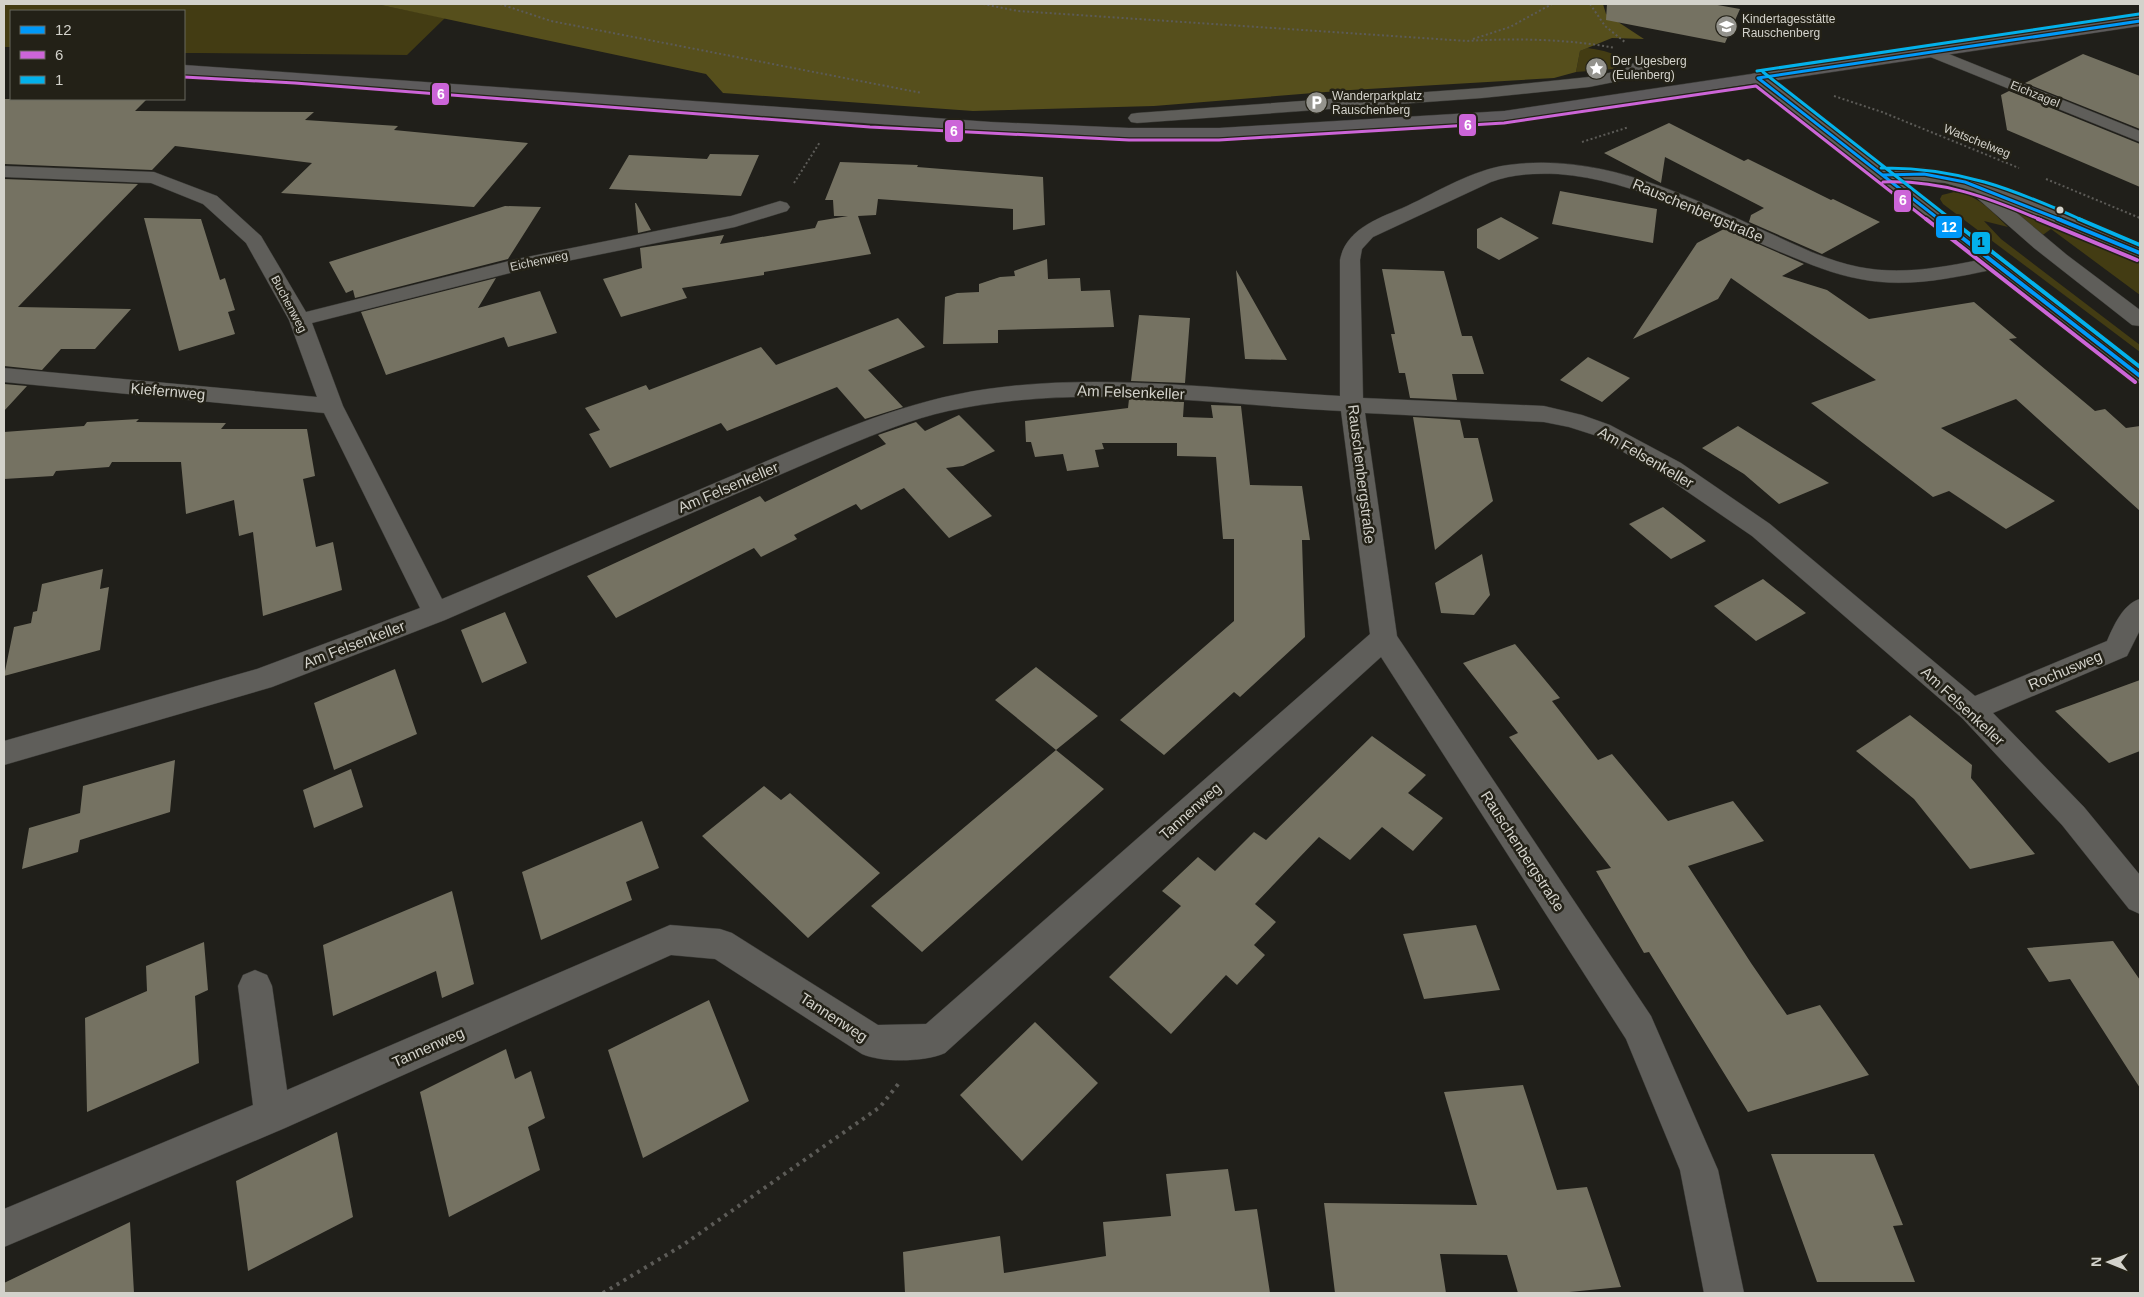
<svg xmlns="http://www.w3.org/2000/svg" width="2144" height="1297" font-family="Helvetica,sans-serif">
<rect width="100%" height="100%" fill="#201f1a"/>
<path fill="#433c13" d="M4 4H376L445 18 407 55 198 53H184V11H11V47H4Z
M1587 48C1599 50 1615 51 1622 62L1614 69 1576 72 1580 51Z
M1954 192C1979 195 1991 211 2008 227L1984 221 2001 239 2140 345V352L1943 204 1940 199 1942 195Z
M2010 209 2140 263V295L2051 229 2040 237Z"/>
<path fill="#564f1c" d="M376 4H1603L1606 14 1644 39 1612 38 1580 51 1576 72 1554 78 1351 90 1154 106 973 111 723 93 706 74Z"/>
<path fill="#757262" d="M1607 4H1712L1740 9 1725 43 1606 20Z
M2083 54 2140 76V129L2025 83Z
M2009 91 2140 144V187L2007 130 2001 95Z
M4 99 146 100 135 111 314 112 305 120 398 126 394 130 528 143 474 207 281 193 312 163 175 146 152 170 4 164Z
M1669 123 1744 161 1748 159 1831 200 1833 199 1880 222 1822 254 1749 222 1751 215 1764 208 1665 157 1661 183 1604 153Z
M710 154 759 155 741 196 609 189 629 155 707 159Z
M840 162 918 165 917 167 1043 177 1045 225 1013 230V209L878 199 876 215 858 216 871 254 764 272V275L682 288 687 298 621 317 603 279 642 268 640 248 724 235 720 244 815 228 818 221 848 216H834L833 200H825Z
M4 179 138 184 18 307 131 309 95 349H61L42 370 4 366Z
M1560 191 1657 209 1653 243 1552 224Z
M635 203H636L651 230 638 233Z
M505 206 541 207 508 259 355 298 353 290 346 293 329 262Z
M1501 217 1539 238 1499 260 1477 248V229Z
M144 218 201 219 220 280 225 278 235 310 228 312 235 334 179 351Z
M1724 229 1804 264 1782 276 1827 290 1869 319 1974 302 2017 338 2009 339 2095 411 2105 409 2126 428 2140 426V511L2016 399 1941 428 2055 501 2006 529 1949 491 1933 497 1811 403 1876 380 1731 278 1718 299 1633 339 1697 243Z
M1047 259 1048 279 1080 278 1081 291 1110 290 1114 327 998 330V343L943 344 945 297 957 293 979 292V284L1000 277 1015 276 1014 271Z
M1382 269 1444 271 1462 336H1472L1484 374H1452L1457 400 1410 398 1405 373H1399L1391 334H1395Z
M1236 270 1287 360 1245 359Z
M496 278 478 308 540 291 557 333 508 347 504 337 386 375 361 312Z
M1139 315 1190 318 1185 383 1131 381Z
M898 318 925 347 868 370 903 407 865 419 837 387 727 431 721 423 610 468 589 434 600 430 585 408 646 385 649 390 761 347 776 365Z
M1588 357 1630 378 1602 402 1560 380Z
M4 384 27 386 4 411Z
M1129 399 1184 402 1183 417 1213 418 1211 405 1241 406 1250 485 1302 486 1310 540H1302L1305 637 1240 697 1234 692 1164 755 1120 720 1234 621V539H1223L1216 457 1177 456V443H1102L1104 449 1095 450 1099 467 1067 471 1063 454 1035 457 1031 442H1026L1025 421 1128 408Z
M959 415 995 451 963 466 946 468 992 516 949 538 904 488 861 510 856 504 794 535 797 539 761 557 754 548 616 618 587 576 760 496 765 502 886 444 878 435 916 422 925 431Z
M1413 417 1460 420 1464 438H1478L1493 501 1435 550Z
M139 419 136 422 226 423 221 429H307L315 476 303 479 316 547 333 542 342 590 263 616 253 532 239 536 234 500 186 514 181 462H112L109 467 56 471 53 476 4 479V432L84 426 87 422Z
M1738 426 1829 483 1779 504 1744 474 1702 448Z
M1663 507 1706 541 1671 559 1629 524Z
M1482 554 1490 595 1474 615 1441 613 1435 583Z
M103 569 100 589 109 587 100 650 4 676 14 627 31 623 33 612 37 611 42 584Z
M1763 579 1806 613 1756 641 1714 606Z
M505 612 527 663 482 683 461 630Z
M1515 644 1560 698 1552 701 1598 760 1612 754 1668 821 1733 801 1764 841 1688 866 1751 963 1787 1015 1820 1005 1869 1075 1748 1112 1649 952 1644 953 1596 871 1611 868 1509 737 1518 733 1463 663Z
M1036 667 1098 716 1056 750 995 700Z
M395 669 417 734 334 770 314 703Z
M2140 680V751L2109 763 2055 711Z
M1910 715 1972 765 1971 778 2035 854 1970 869 1914 799 1856 751Z
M1372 736 1426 775 1408 793 1443 818 1413 851 1382 827 1350 860 1319 837 1255 904 1276 922 1254 945 1265 955 1237 985 1226 975 1171 1034 1109 977 1181 906 1162 891 1198 857 1215 871 1254 832 1266 840Z
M1056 750 1104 789 922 952 871 906Z
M175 760 170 812 80 840 78 852 22 869 29 828 80 813 83 786Z
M351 769 363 807 314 828 303 790Z
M764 786 781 800 790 793 880 873 808 938 702 836Z
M642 821 659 868 626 882 632 900 541 940 522 872Z
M452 891 474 984 442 998 436 971 333 1016 323 945Z
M1476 925 1500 990 1424 999 1403 934Z
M2113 941 2140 980V1088L2070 979 2049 982 2027 948Z
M204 942 208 990 195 996 199 1063 87 1112 85 1018 147 991 146 966Z
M709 1000 749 1101 643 1158 608 1050Z
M1035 1022 1098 1083 1022 1161 960 1095Z
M506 1049 515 1079 531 1071 545 1118 528 1127 540 1170 449 1217 420 1092Z
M1523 1085 1557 1190 1587 1187 1621 1287 1559 1293H1518L1507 1255 1440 1254 1446 1293H1335L1324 1203 1477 1205 1444 1092Z
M337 1132 353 1217 248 1271 236 1181Z
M1771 1154H1874L1903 1225 1893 1226 1915 1282H1817Z
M1228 1169 1235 1211 1257 1209 1270 1293H905L903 1252 1000 1236 1004 1273 1106 1256 1103 1222 1171 1216 1166 1174Z
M130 1222 134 1293H4V1283Z"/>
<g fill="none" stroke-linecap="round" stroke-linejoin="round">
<defs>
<path id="minor" d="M1929 46 2140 131V142L1923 54 1921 51 1923 48Z
M1647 56 1653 58 1655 61 1645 72 1634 78 1589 87 1482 98 1137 123 1131 122 1128 118 1131 114 1137 113 1482 88 1589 77 1623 70 1641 58Z
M1758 73 1764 74 1886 169 1924 168 1972 178 2012 192 2140 246V259L2005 203 2067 255 2140 310V326L2132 325 2034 248 1977 198 1975 194 1976 192 1945 183 1899 179 2140 365V383L2132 381 1991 270C1948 279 1904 288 1860 279 1831 274 1805 262 1778 251 1707 221 1637 180 1558 174 1535 173 1512 174 1491 182L1373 237 1362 249 1360 260 1363 398 1544 406 1582 415 1610 425 1681 463 1770 524 1975 696 2107 641C2114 625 2123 604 2140 599V630L2127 656 1993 713 2084 807 2140 875V914L2129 909 2062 825 1962 718 1752 536 1663 475 1594 435 1569 427 1544 422 1365 413 1397 636 1651 1016 1718 1170 1744 1293H1704L1680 1170 1626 1039 1381 657 945 1053C925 1062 882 1063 862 1054L715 959 671 955 285 1128 4 1247V1209L253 1105 238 986 243 975 255 970 267 975 272 986 287 1090 670 925 720 929 732 933 878 1025 926 1024 1370 634 1341 411C1212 404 1077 383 948 411 912 419 878 433 844 447L445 620 272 687 4 765V741L257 669 420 608 324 413 4 382V368L317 397 289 320 246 243 203 204 151 183 4 177V166L154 172 217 196 261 236 306 312 517 259 731 216 780 201 787 203 790 207 787 211 735 227 518 271 312 323 343 406 442 599C538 559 633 518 729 477 813 442 896 402 987 389 1104 372 1224 390 1340 396V260C1346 228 1380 218 1407 206 1439 191 1472 170 1508 165 1600 152 1686 195 1767 232 1797 245 1827 261 1859 267 1899 275 1939 268 1979 260L1752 82 1750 78 1752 74Z"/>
<path id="major" d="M2140 16V26L1504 121 1219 138H1129L991 132 184 75V65L991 122 1129 128H1219L1504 111Z"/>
</defs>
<use href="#minor" stroke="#393935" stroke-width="1"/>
<use href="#major" stroke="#393935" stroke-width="1"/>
<path stroke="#5c5b57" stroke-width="2" stroke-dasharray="2 2.5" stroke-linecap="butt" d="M500 4 551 21 922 93
M983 4 1018 11 1467 41C1513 38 1570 39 1615 48
M1590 4 1605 26 1626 43
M1473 39 1510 27 1552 4
M1834 96 1882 112 2019 168
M1582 142 1629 127
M2046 179 2140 218
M794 183 820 142"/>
<path stroke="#5c5b57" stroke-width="4" stroke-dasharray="3 5" stroke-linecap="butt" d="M603 1293 683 1245 880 1107 899 1083"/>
<use href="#minor" fill="#5f5e5a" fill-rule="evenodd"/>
<use href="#major" fill="#5d5b5c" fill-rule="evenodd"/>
<defs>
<path id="bus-1-far1" d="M1758 78 1940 220
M1758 78 2140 21
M1882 175 1924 174 1965 182 2061 220"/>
<path id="bus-1" d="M1938 219 2140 376
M2058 219 2140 253"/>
<path id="bus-2-far1" d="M184 77 295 83 870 127 1129 140H1219L1504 123 1756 86 1927 220
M1883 182C1942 180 1987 197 2041 220"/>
<path id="bus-2" d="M1926 219 2135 382
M2038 219 2137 260"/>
<path id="bus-3-far1" d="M1757 71 2139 14
M1763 72 1952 220
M1881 168C1958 167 2013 189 2082 220"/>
<path id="bus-3" d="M1950 219 2140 367
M2079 219 2140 245"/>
</defs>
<use href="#bus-1-far1" stroke="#232117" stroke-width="5.5"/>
<use href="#bus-1" stroke="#232117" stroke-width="7"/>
<use href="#bus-2-far1" stroke="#232117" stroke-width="5.5"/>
<use href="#bus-2" stroke="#232117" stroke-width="7"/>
<use href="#bus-3-far1" stroke="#232117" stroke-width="5.5"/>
<use href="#bus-3" stroke="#232117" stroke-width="7"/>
<use href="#bus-1-far1" stroke="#0099f9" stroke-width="3"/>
<use href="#bus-1" stroke="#0099f9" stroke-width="4"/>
<use href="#bus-2-far1" stroke="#cc65d8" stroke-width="3"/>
<use href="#bus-2" stroke="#cc65d8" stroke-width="4"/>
<use href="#bus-3-far1" stroke="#03b1eb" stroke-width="3"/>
<use href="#bus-3" stroke="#03b1eb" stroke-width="4"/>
</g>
<defs>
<symbol id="school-disc" viewBox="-11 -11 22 22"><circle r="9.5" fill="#94938d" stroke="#232117"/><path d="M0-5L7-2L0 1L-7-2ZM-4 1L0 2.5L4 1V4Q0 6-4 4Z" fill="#fff"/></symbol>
<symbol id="sight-disc" viewBox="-11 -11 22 22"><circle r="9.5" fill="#94938d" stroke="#232117"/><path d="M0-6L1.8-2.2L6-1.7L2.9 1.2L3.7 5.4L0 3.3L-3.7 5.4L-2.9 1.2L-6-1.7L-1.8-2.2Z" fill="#fff"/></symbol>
<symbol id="parking-disc" viewBox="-11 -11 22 22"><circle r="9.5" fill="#94938d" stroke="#232117"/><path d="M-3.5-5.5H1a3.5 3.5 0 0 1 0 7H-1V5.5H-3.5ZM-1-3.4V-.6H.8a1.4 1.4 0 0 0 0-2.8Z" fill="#fff"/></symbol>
</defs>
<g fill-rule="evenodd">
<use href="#school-disc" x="1714" y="14" width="25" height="25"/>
<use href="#sight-disc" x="1584" y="56" width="25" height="25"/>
<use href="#parking-disc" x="1304" y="90" width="25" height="25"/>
</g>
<circle fill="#d3d2cb" stroke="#232117" stroke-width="2" cx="2060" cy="210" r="4.5"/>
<g text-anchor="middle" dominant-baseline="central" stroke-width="5" stroke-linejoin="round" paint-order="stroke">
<g font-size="12" fill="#d3d2cb" stroke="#232117" text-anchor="start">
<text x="1742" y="19">Kindertagesstätte<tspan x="1742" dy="14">Rauschenberg</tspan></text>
<text x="1612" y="61">Der Ugesberg<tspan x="1612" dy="14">(Eulenberg)</tspan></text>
<text x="1332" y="96">Wanderparkplatz<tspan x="1332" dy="14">Rauschenberg</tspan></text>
</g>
<g font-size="12" fill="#d3d2cb" stroke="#232117">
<text transform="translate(2035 94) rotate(22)">Eichzagel</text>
<text transform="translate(1977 141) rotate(22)">Watschelweg</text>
<text transform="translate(539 261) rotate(-12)">Eichenweg</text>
<text transform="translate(289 304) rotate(62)">Buchenweg</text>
</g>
<g font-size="15" fill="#d3d2cb" stroke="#232117">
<text transform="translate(1698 210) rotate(23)">Rauschenbergstraße</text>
<text transform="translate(168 391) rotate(5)">Kiefernweg</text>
<text transform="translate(1131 392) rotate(2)">Am Felsenkeller</text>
<text transform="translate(1646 457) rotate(30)">Am Felsenkeller</text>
<text transform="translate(1362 474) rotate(83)">Rauschenbergstraße</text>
<text transform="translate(728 487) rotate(-23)">Am Felsenkeller</text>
<text transform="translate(354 644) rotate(-21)">Am Felsenkeller</text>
<text transform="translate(2065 670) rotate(-23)">Rochusweg</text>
<text transform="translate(1963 706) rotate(43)">Am Felsenkeller</text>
<text transform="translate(1190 811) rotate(-42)">Tannenweg</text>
<text transform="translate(1523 851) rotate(57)">Rauschenbergstraße</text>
<text transform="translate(834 1017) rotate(33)">Tannenweg</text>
<text transform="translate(428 1047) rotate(-24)">Tannenweg</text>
</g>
</g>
<g stroke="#232117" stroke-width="2">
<rect x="431" y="82" width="19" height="24" rx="5" fill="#cc65d8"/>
<rect x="1458" y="113" width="19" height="24" rx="5" fill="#cc65d8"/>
<rect x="944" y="119" width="20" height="24" rx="5" fill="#cc65d8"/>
<rect x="1893" y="189" width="19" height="24" rx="5" fill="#cc65d8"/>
<rect x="1935" y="215" width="28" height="24" rx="5" fill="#0099f9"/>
<rect x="1971" y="231" width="20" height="24" rx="5" fill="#03b1eb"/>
</g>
<g font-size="14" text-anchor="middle" font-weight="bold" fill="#fff">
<text x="441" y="99">6</text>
<text x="1468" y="130">6</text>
<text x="954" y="136">6</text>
<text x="1903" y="205">6</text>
<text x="1949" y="232">12</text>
</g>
<g font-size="14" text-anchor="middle" font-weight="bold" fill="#111">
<text x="1981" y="247">1</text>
</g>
<rect width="2144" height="1297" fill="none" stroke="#d3d2cb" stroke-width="10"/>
<rect x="10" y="10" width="175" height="90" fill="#232117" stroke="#69685f"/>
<rect x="20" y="26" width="25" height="8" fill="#0099f9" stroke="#69685f"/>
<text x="55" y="35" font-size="15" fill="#d3d2cb">12</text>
<rect x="20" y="51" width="25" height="8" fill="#cc65d8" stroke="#69685f"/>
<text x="55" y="60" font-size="15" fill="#d3d2cb">6</text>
<rect x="20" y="76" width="25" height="8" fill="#03b1eb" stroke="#69685f"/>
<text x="55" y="85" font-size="15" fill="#d3d2cb">1</text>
<g transform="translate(2109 1262) rotate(271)" stroke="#232117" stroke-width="4" paint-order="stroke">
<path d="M0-4L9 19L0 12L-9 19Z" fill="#d3d2cb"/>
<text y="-8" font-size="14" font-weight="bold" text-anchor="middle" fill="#d3d2cb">N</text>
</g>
</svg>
